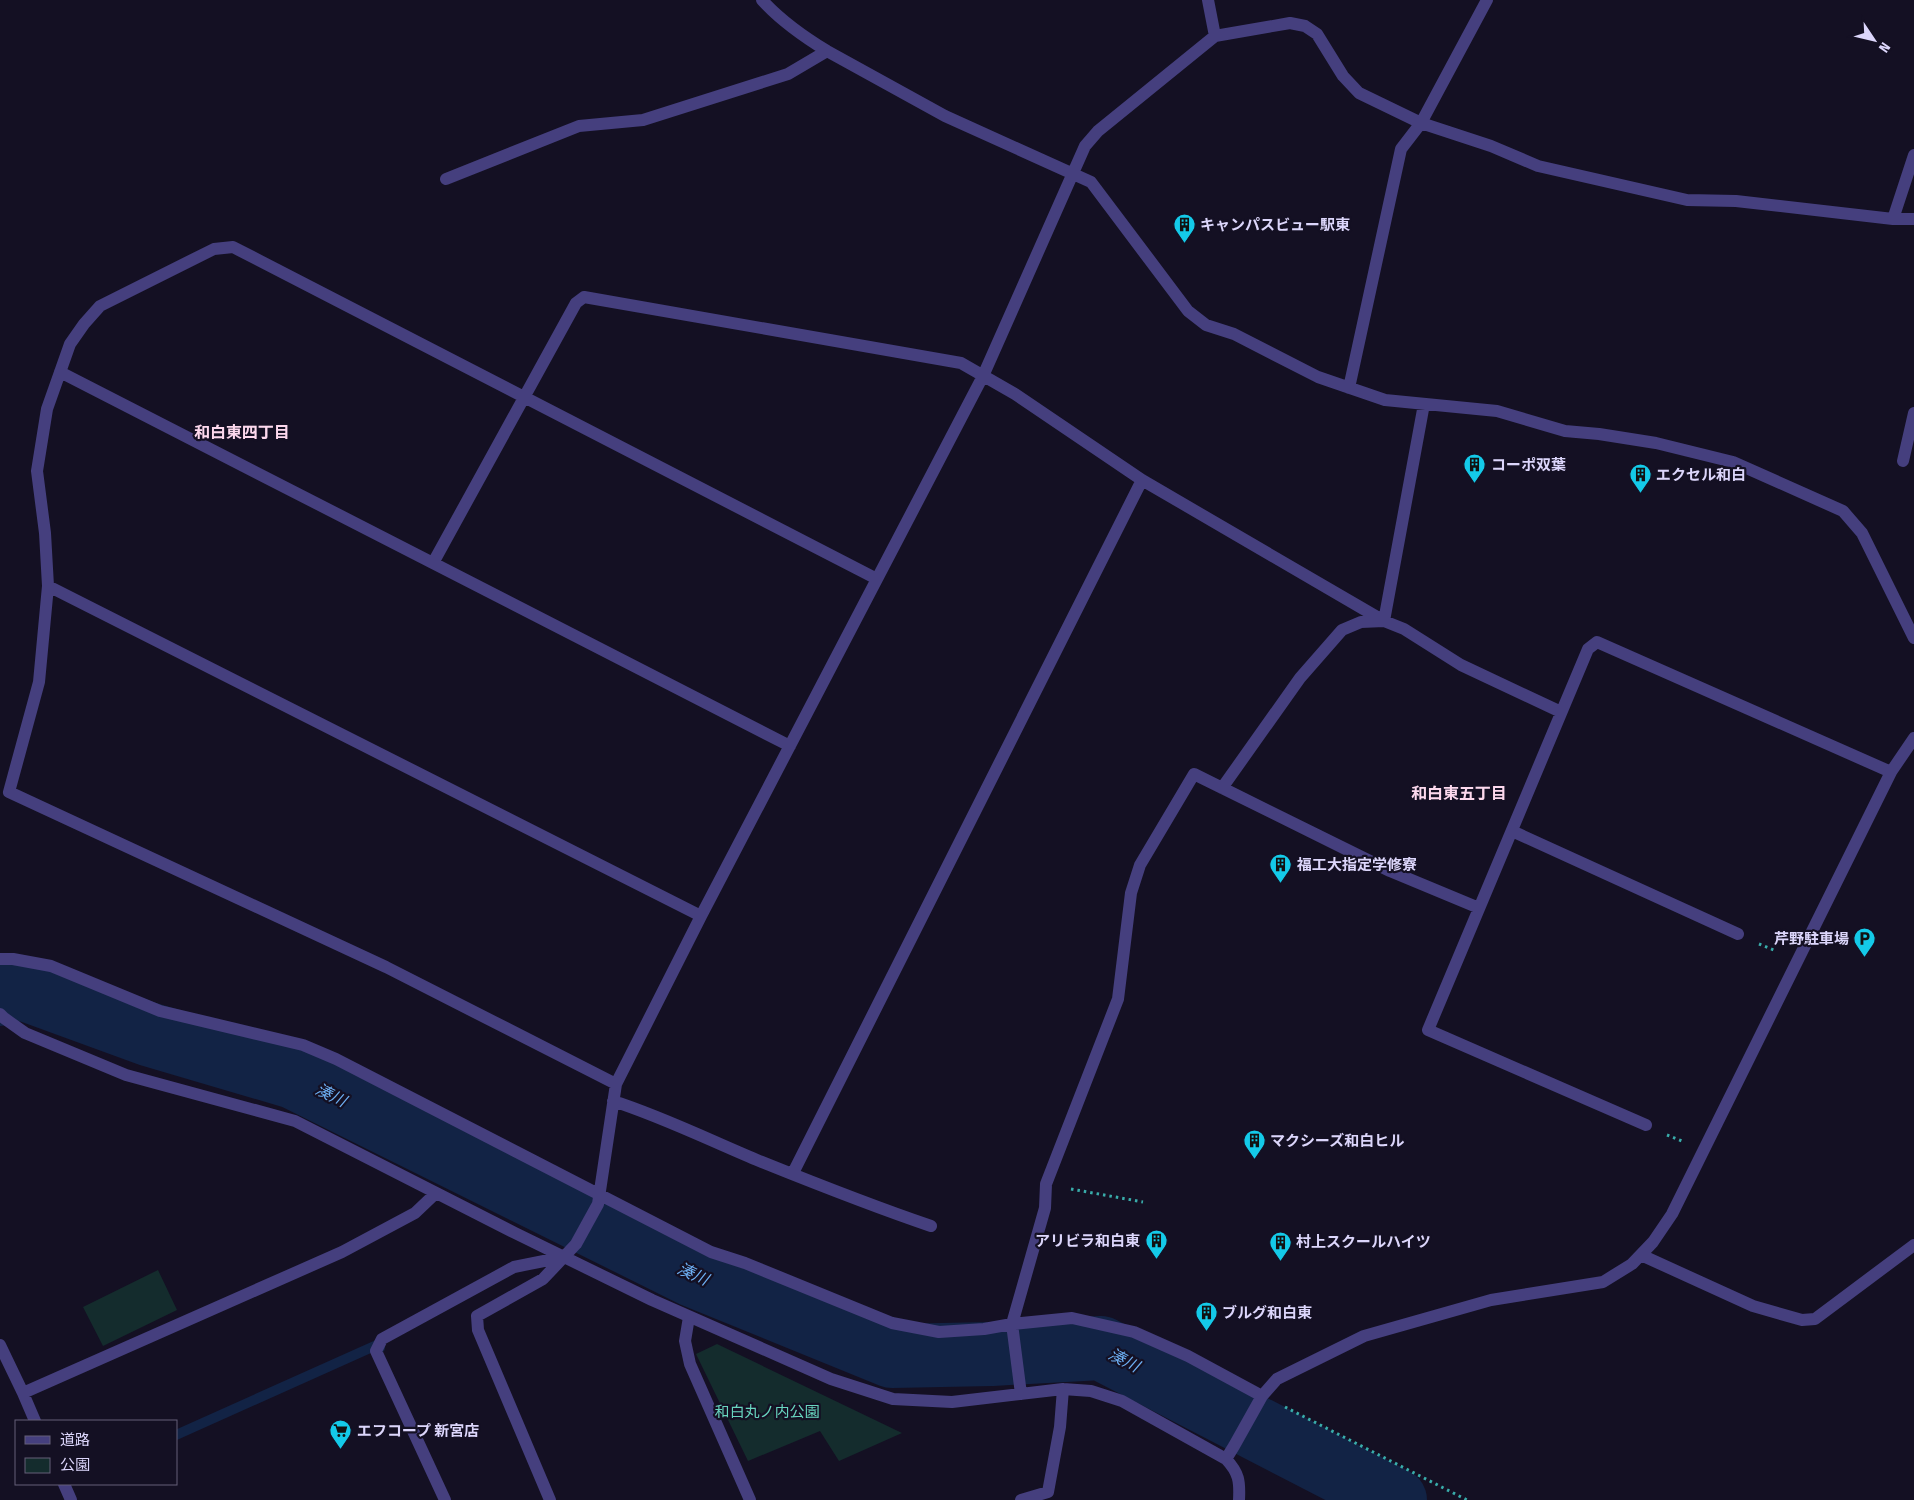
<svg xmlns="http://www.w3.org/2000/svg" width="1914" height="1500" font-family="'Fira Sans Condensed','Noto Sans JP',sans-serif">
<rect width="100%" height="100%" fill="#141023"/>
<path fill="#142c2d" d="M158 1270 177 1310 103 1346 83 1307Z
M717 1344 902 1433 839 1461 820 1431 748 1461 696 1354Z"/>
<g fill="none" stroke-linecap="round" stroke-linejoin="round">
<path stroke="#122345" stroke-width="10" d="M176 1435 379 1344 380 1348"/>
<path stroke="#122345" stroke-width="64" d="M0 994 22 988 148 1034 294 1077 693 1275 892 1356 992 1354 1101 1348 1395 1500"/>
<path stroke="#39acaa" stroke-width="3" stroke-dasharray="2.5 4" stroke-linecap="butt" d="M1759 944 1776 951
M1667 1135 1682 1141
M1071 1189 1143 1202
M1285 1407 1467 1500"/>
<path stroke="#453f7e" stroke-width="12" d="M762 0C780 20 804 37 827 51L945 116 1091 182 1188 311 1206 325 1234 334 1318 377 1385 400 1497 411 1565 431 1599 434 1656 443 1733 462 1843 511 1862 533 1914 638
M1208 0 1215 36
M446 179 579 126 643 120 788 74 827 51
M1893 219 1914 155
M60 372 790 746
M1349 388 1401 149 1421 123 1487 0
M1903 461 1914 413
M433 563 576 303 584 297 961 363 1015 394 1142 480 1384 621 1424 404
M48 586 701 916
M1222 788 1300 678 1342 630 1361 622 1384 621 1404 629 1461 665 1561 712
M1512 831 1738 934
M0 959H13L51 966 160 1011 303 1045 336 1059 711 1252 745 1263 892 1323 939 1332 984 1329 1012 1324 1072 1318 1134 1332 1188 1356 1262 1396
M0 1014 4 1018 25 1033 126 1075 295 1121 515 1233 652 1300 831 1379 893 1399 952 1402 1063 1389 1091 1391 1122 1401 1226 1459C1239 1473 1240 1481 1239 1500
M616 1084 386 967 9 792 39 682 48 586 45 533 37 471 47 409 70 344 84 324 100 306 214 249 233 247 877 579
M613 1101C663 1117 709 1140 757 1160 814 1183 872 1206 931 1226
M1646 1125 1428 1030 1588 649 1597 642 1891 772
M793 1173 1142 480
M1641 1255 1753 1306 1802 1320 1815 1319 1914 1245
M689 1317 685 1341 690 1364 750 1500
M0 1345 23 1393
M1021 1394 1012 1324 1045 1208 1046 1184 1118 999 1131 893 1140 865 1194 774 1390 871 1479 908
M35 1421 23 1393 342 1252 415 1213 436 1193
M1226 1459 1234 1446 1262 1396 1277 1379 1364 1336 1491 1300 1603 1282 1632 1264 1653 1242 1672 1214 1891 772 1914 738
M64 1484 71 1500
M445 1500 376 1351 382 1339 514 1267 564 1257
M550 1500 478 1330 477 1316 543 1279 576 1244 598 1204 616 1084 701 916 983 376 1085 146 1098 131 1215 36 1290 23 1305 26 1317 34 1343 76 1359 93 1421 123 1491 146 1538 166 1687 200 1736 201 1893 219H1914
M1021 1500 1048 1492 1060 1427 1063 1389"/>
</g>
<defs>
<symbol id="building-pin" viewBox="-11 -11 22 30"><path d="M0 17L-7.5 6A9.5 9.5 0 1 1 7.5 6Z" fill="#14cae9" stroke="#141023"/><path d="M-4-6H4V6H1V3H-1V6H-4ZM-2.5-4.3h1.7v1.8h-1.7ZM.8-4.3h1.7v1.8H.8ZM-2.5-1h1.7V.8h-1.7ZM.8-1h1.7V.8H.8Z" fill="#111"/></symbol>
<symbol id="parking-pin" viewBox="-11 -11 22 30"><path d="M0 17L-7.5 6A9.5 9.5 0 1 1 7.5 6Z" fill="#14cae9" stroke="#141023"/><path d="M-3.5-5.5H1a3.5 3.5 0 0 1 0 7H-1V5.5H-3.5ZM-1-3.4V-.6H.8a1.4 1.4 0 0 0 0-2.8Z" fill="#111"/></symbol>
<symbol id="supermarket-pin" viewBox="-11 -11 22 30"><path d="M0 17L-7.5 6A9.5 9.5 0 1 1 7.5 6Z" fill="#14cae9" stroke="#141023"/><path d="M-6-5.5h2.5l.6 2H6L4.5 2H-2.5L-4.4-4H-6ZM-1.5 3.2a1.3 1.3 0 1 0 .1 0ZM3 3.2a1.3 1.3 0 1 0 .1 0Z" fill="#111"/></symbol>
</defs>
<g fill-rule="evenodd">
<use href="#building-pin" x="1172" y="212" width="25" height="34"/>
<use href="#building-pin" x="1462" y="452" width="25" height="34"/>
<use href="#building-pin" x="1628" y="462" width="25" height="34"/>
<use href="#building-pin" x="1268" y="852" width="25" height="34"/>
<use href="#parking-pin" x="1852" y="926" width="25" height="34"/>
<use href="#building-pin" x="1242" y="1128" width="25" height="34"/>
<use href="#building-pin" x="1144" y="1228" width="25" height="34"/>
<use href="#building-pin" x="1268" y="1230" width="25" height="34"/>
<use href="#building-pin" x="1194" y="1300" width="25" height="34"/>
<use href="#supermarket-pin" x="328" y="1418" width="25" height="34"/>
</g>
<g text-anchor="middle" dominant-baseline="central" stroke-width="4.5" stroke-linejoin="round" paint-order="stroke">
<g font-size="15" font-weight="bold" fill="#dcd6fb" stroke="#141023" text-anchor="start">
<text x="1200" y="225">キャンパスビュー駅東</text>
<text x="1491" y="465">コーポ双葉</text>
<text x="1656" y="475">エクセル和白</text>
<text x="1297" y="865">福工大指定学修寮</text>
<text x="1849" y="939" text-anchor="end">芹野駐車場</text>
<text x="1270" y="1141">マクシーズ和白ヒル</text>
<text x="1140" y="1241" text-anchor="end">アリビラ和白東</text>
<text x="1296" y="1242">村上スクールハイツ</text>
<text x="1222" y="1313">ブルグ和白東</text>
<text x="357" y="1431">エフコープ 新宮店</text>
</g>
<g font-size="15" fill="#68d5bf" stroke="#141023">
<text x="767" y="1412">和白丸ノ内公園</text>
</g>
<g font-size="16" font-weight="bold" fill="#fcd8ed" stroke="#141023">
<text x="242" y="432">和白東四丁目</text>
<text x="1459" y="793">和白東五丁目</text>
</g>
<g font-size="16" font-style="italic" fill="#6daff3" stroke="#141023">
<text transform="translate(331 1095) rotate(26)">湊川</text>
<text transform="translate(693 1274) rotate(24)">湊川</text>
<text transform="translate(1124 1360) rotate(27)">湊川</text>
</g>
</g>
<rect x="15" y="1420" width="162" height="65" fill="#141023" stroke="#645f79"/>
<rect x="25" y="1436" width="25" height="8" fill="#453f7e" stroke="#645f79"/>
<text x="60" y="1445" font-size="15" fill="#dcd6fb">道路</text>
<rect x="25" y="1458" width="25" height="15" fill="#142c2d" stroke="#645f79"/>
<text x="60" y="1470" font-size="15" fill="#dcd6fb">公園</text>
<g transform="translate(1874 40) rotate(125)" stroke="#141023" stroke-width="4" paint-order="stroke">
<path d="M0-4L9 19L0 12L-9 19Z" fill="#dcd6fb"/>
<text y="-8" font-size="14" font-weight="bold" text-anchor="middle" fill="#dcd6fb">N</text>
</g>
</svg>
